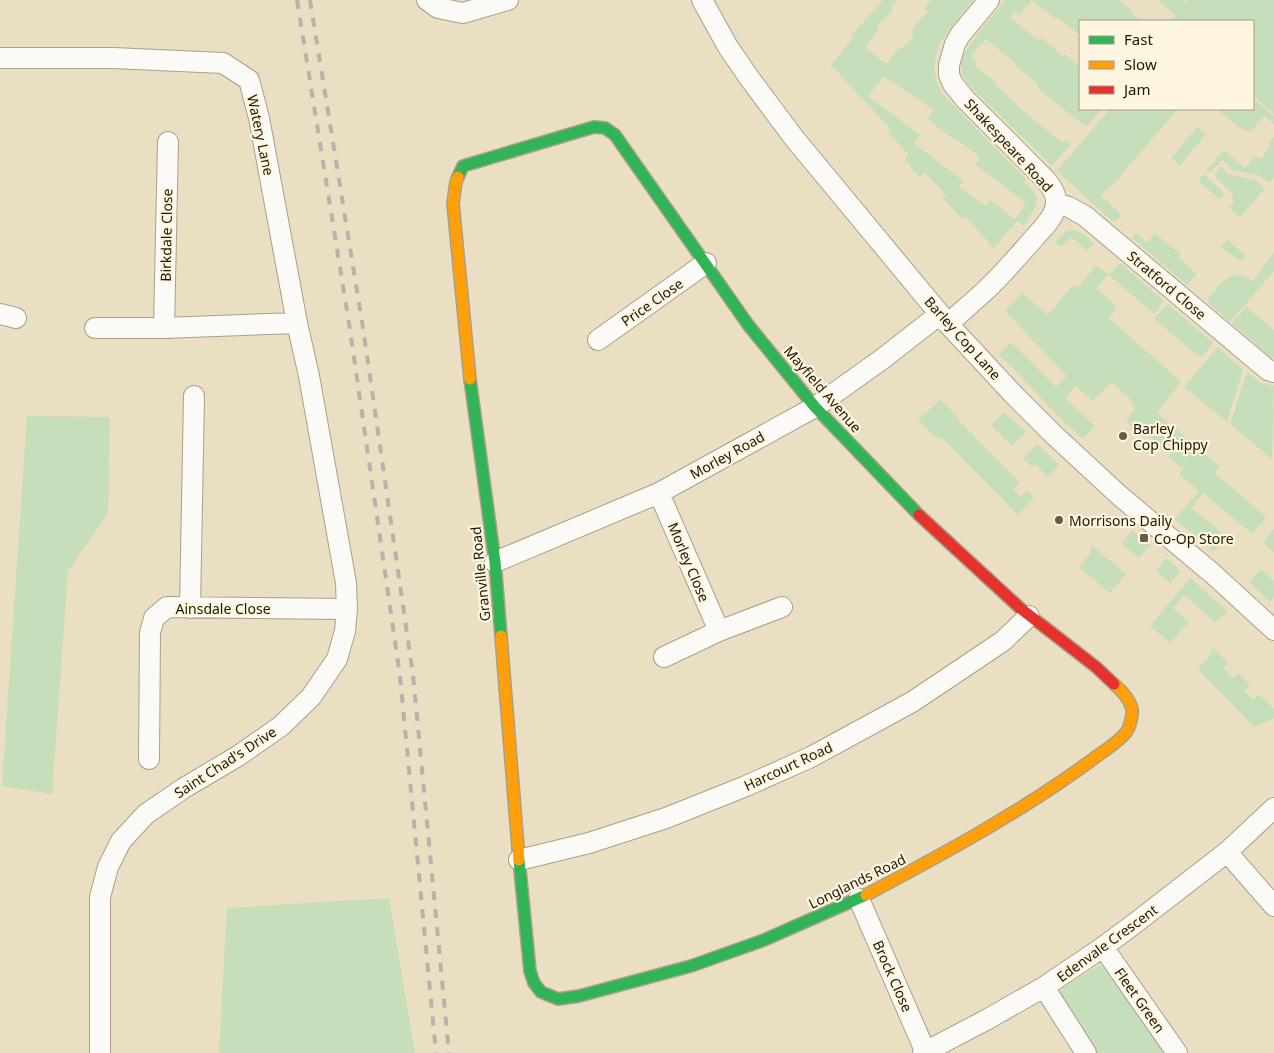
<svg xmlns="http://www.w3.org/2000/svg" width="1274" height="1053" font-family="'Noto Sans',sans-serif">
<rect width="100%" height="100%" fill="#eadfc2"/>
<path fill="#c6deb9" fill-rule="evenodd" d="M883 0H897L891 7 893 10 877 26 879 29 865 47 886 64 900 47 903 48 914 35 912 32 914 29 913 28 927 12 924 9 931 0H973L939 44 936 55 934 71 941 92 946 98 1026 179 1024 182C1040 197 1041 202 1027 219L1028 221 1023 226 1017 221 993 249 986 239 965 216 962 219 943 198 946 195 925 173 919 177 905 159 909 155 888 132 891 130 831 65 853 38 851 36ZM884 76 934 110 927 119 955 140 956 139 980 157 975 164 1026 203 1015 219 990 200 985 206 959 186 963 181 914 143 920 135 868 96Z
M1005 0H1119L1132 11 1131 12 1141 21H1080V36L1058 17 1056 19 1032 0 1019 16 1014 12 1010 17 1039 41 1042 38 1063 56 1065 54 1080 67V109H1102L1086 127 1037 88 1038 84 1014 64 1015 63 986 39 971 56 977 61 974 65 997 83 995 85 1017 104 1016 105 1062 143 1066 139 1071 144 1052 166 968 84C964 77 960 71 961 62 962 50 996 12 1005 0Z
M1158 0H1182L1186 3 1188 0H1274V114L1253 95V21H1170L1175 15Z
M1253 98 1274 116V124L1264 116 1250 132 1241 129 1217 109H1253Z
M1110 109H1176L1177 110 1121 175 1122 176 1101 195 1121 215 1117 220 1112 221 1057 171Z
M1197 127 1206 134 1180 166 1171 158Z
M1274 137V178L1269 183 1258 175 1231 170 1228 164 1222 160 1210 173 1207 170 1224 150 1245 168 1255 156 1260 159 1270 147 1268 144Z
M1221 166 1228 174 1255 180 1265 189 1240 217 1229 208 1234 202 1232 194 1215 176V174Z
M1204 174 1219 188 1223 193 1222 196 1219 199 1198 181Z
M1073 230 1082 233 1094 243 1088 251 1071 237 1061 247 1055 242 1066 231Z
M1136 233 1147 243 1155 233 1175 250 1176 249 1181 253 1178 257 1197 274 1187 285 1132 238Z
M1227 239 1246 256 1242 261 1225 251 1221 247Z
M1274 252V271L1230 322 1210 304 1208 300 1209 297C1223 281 1230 267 1253 281Z
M1120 263 1164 301 1154 314 1108 274 1096 288 1117 307 1109 318 1181 382 1157 413 1219 466 1214 472 1266 517 1253 533 1250 532 1203 493 1191 508 1227 537 1214 552 1175 519 1199 491 1179 474 1183 469 1168 457 1179 444 1171 438 1158 451 1151 444 1153 441 1138 427 1135 430 1128 424 1127 419 1136 408 1131 403 1132 401 1112 382 1093 401 1076 386 1065 398 1095 426 1083 439 1061 419 999 354 1011 342 1056 387 1067 376 1005 311 1022 293 1048 315 1073 285 1078 288 1096 265 1108 274 1112 272Z
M1168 304 1213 343 1201 358 1154 319Z
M1246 307 1274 330V359L1270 357 1232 323Z
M1218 347 1243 370 1227 422 1184 387Z
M1247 372 1261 383 1274 386 1272 459 1230 424Z
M941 399 959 419 958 420 960 422 1018 481 1019 482 1013 489 1020 497 1027 491 1034 497 1018 515 941 437 936 438 918 420Z
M1004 412 1026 432 1012 446 991 425Z
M27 416 110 417 108 513 68 571 52 794 2 786Z
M1037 444 1059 465 1048 477 1035 464 1032 467 1023 458Z
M1274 529V553L1263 542Z
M1132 530 1150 545 1139 558 1122 544Z
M1091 545 1126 574 1110 593 1079 567 1090 554Z
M1166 558 1181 571 1170 583 1156 571Z
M1261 569 1274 581V597L1270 602 1249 582Z
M1190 578 1227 611 1216 623 1184 595 1173 608 1189 622 1170 643 1150 626Z
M1212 647 1228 663 1223 668 1233 678 1238 673 1250 685 1244 691 1253 700 1259 694 1274 709V718L1254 727 1198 669 1211 655Z
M389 898 415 1053H219L227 908Z
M1098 966H1103L1109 968 1168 1053H1094L1061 998 1060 993 1062 988Z"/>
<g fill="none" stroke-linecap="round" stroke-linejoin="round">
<defs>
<path id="street" d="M427 0 438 8 463 13 508 0
M702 0 728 47 750 79 794 138 948 324 1013 394 1054 435 1120 496 1213 574 1274 630
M0 58H113L223 63 249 80 259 118 297 323 309 376 346 583 347 609 345 631 337 659 311 697 281 726 238 756 184 788 146 814 121 841 108 867 100 897V1053
M1056 203 1069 207 1085 216 1268 370 1274 372
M0 314 16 318
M948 324C961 312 973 302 986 290 1003 274 1019 255 1035 237 1042 229 1052 220 1055 209 1059 197 1052 187 1044 178L965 99 953 84 949 75V65L955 44 960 35 989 0
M95 328H164L297 323
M164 328 168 142
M598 340 706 263
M659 493 719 631 782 607
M495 562 659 493 815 407 881 360 940 314
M190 608 194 396
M664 657 719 631
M149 759 150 633 154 618 167 607 347 609
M1227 852 1274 906
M519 860 589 843 666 818 746 786 811 757 912 702 1003 641 1029 616
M859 899 926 1053
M1103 947 1177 1053
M1044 987 1086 1053
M923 1053 986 1020 1044 987 1103 947 1134 924 1227 852 1274 808"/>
<path id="fast" d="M594 127 605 128 615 135 749 326 815 407 919 515
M458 177 463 166 594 127
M470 379 495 562 501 636
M519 860 530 971 534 983 541 992 558 999 579 996 691 966 764 940 866 895"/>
<path id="slow" d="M458 177 456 182 453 203 470 379
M501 636 519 860
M866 895C943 854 1019 813 1089 762 1099 754 1121 741 1127 731 1130 726 1133 714 1132 709 1130 700 1121 690 1114 684"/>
<path id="jam" d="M919 515 1020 608 1096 667 1114 684"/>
</defs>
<use href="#street" stroke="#a9a08a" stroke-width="22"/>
<use href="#fast" stroke="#a9a08a" stroke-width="14"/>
<use href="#slow" stroke="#a9a08a" stroke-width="14"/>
<use href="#jam" stroke="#a9a08a" stroke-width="14"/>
<use href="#street" stroke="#fcfaf6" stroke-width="20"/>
<use href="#fast" stroke="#30b455" stroke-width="11"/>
<use href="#slow" stroke="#ff9f0a" stroke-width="11"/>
<use href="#jam" stroke="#e5322d" stroke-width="11"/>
<path stroke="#b5b3ac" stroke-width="4" stroke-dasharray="9 9" stroke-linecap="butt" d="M297 0 350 330 400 676 436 1053
M310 0 363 328 413 675 449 1053"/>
</g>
<g fill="#665d46" stroke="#fdf5e0" stroke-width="2">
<circle cx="1123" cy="436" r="5"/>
<circle cx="1059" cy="520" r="5"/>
<rect x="1139" y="533" width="10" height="10" rx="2.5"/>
</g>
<g text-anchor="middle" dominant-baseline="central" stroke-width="4.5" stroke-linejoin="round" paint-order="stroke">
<g font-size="14" fill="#1f1704" stroke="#fdf5e0">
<text transform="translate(261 135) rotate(78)">Watery Lane</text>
<text transform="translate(1009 145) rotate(47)">Shakespeare Road</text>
<text transform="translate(166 235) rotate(-89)">Birkdale Close</text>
<text transform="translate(1167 285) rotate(40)">Stratford Close</text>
<text transform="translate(652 302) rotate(-35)">Price Close</text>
<text transform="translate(963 338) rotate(48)">Barley Cop Lane</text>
<text transform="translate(823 389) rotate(49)">Mayfield Avenue</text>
<text transform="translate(727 455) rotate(-29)">Morley Road</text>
<text transform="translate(689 562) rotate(67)">Morley Close</text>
<text transform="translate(480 574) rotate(-96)">Granville Road</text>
<text x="223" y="608">Ainsdale Close</text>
<text transform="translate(225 762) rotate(-33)">Saint Chad's Drive</text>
<text transform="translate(788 766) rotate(-25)">Harcourt Road</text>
<text transform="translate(857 881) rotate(-26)">Longlands Road</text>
<text transform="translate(1107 943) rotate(-36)">Edenvale Crescent</text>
<text transform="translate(893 976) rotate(66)">Brock Close</text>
<text transform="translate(1140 1000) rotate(55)">Fleet Green</text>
</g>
<g font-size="14" fill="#1f1704" stroke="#fdf5e0" text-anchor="start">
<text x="1133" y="428">Barley<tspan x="1133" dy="16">Cop Chippy</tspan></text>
<text x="1069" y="520">Morrisons Daily</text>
<text x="1154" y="538">Co-Op Store</text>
</g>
</g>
<rect x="1079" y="20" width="175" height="90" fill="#fdf5e0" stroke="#a49c88"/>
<rect x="1089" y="36" width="25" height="8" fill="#30b455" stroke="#a49c88"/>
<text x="1124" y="45" font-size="15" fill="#1f1704">Fast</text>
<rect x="1089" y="61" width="25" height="8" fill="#ff9f0a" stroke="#a49c88"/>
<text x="1124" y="70" font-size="15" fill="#1f1704">Slow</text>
<rect x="1089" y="86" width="25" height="8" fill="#e5322d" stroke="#a49c88"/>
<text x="1124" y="95" font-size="15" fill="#1f1704">Jam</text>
</svg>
